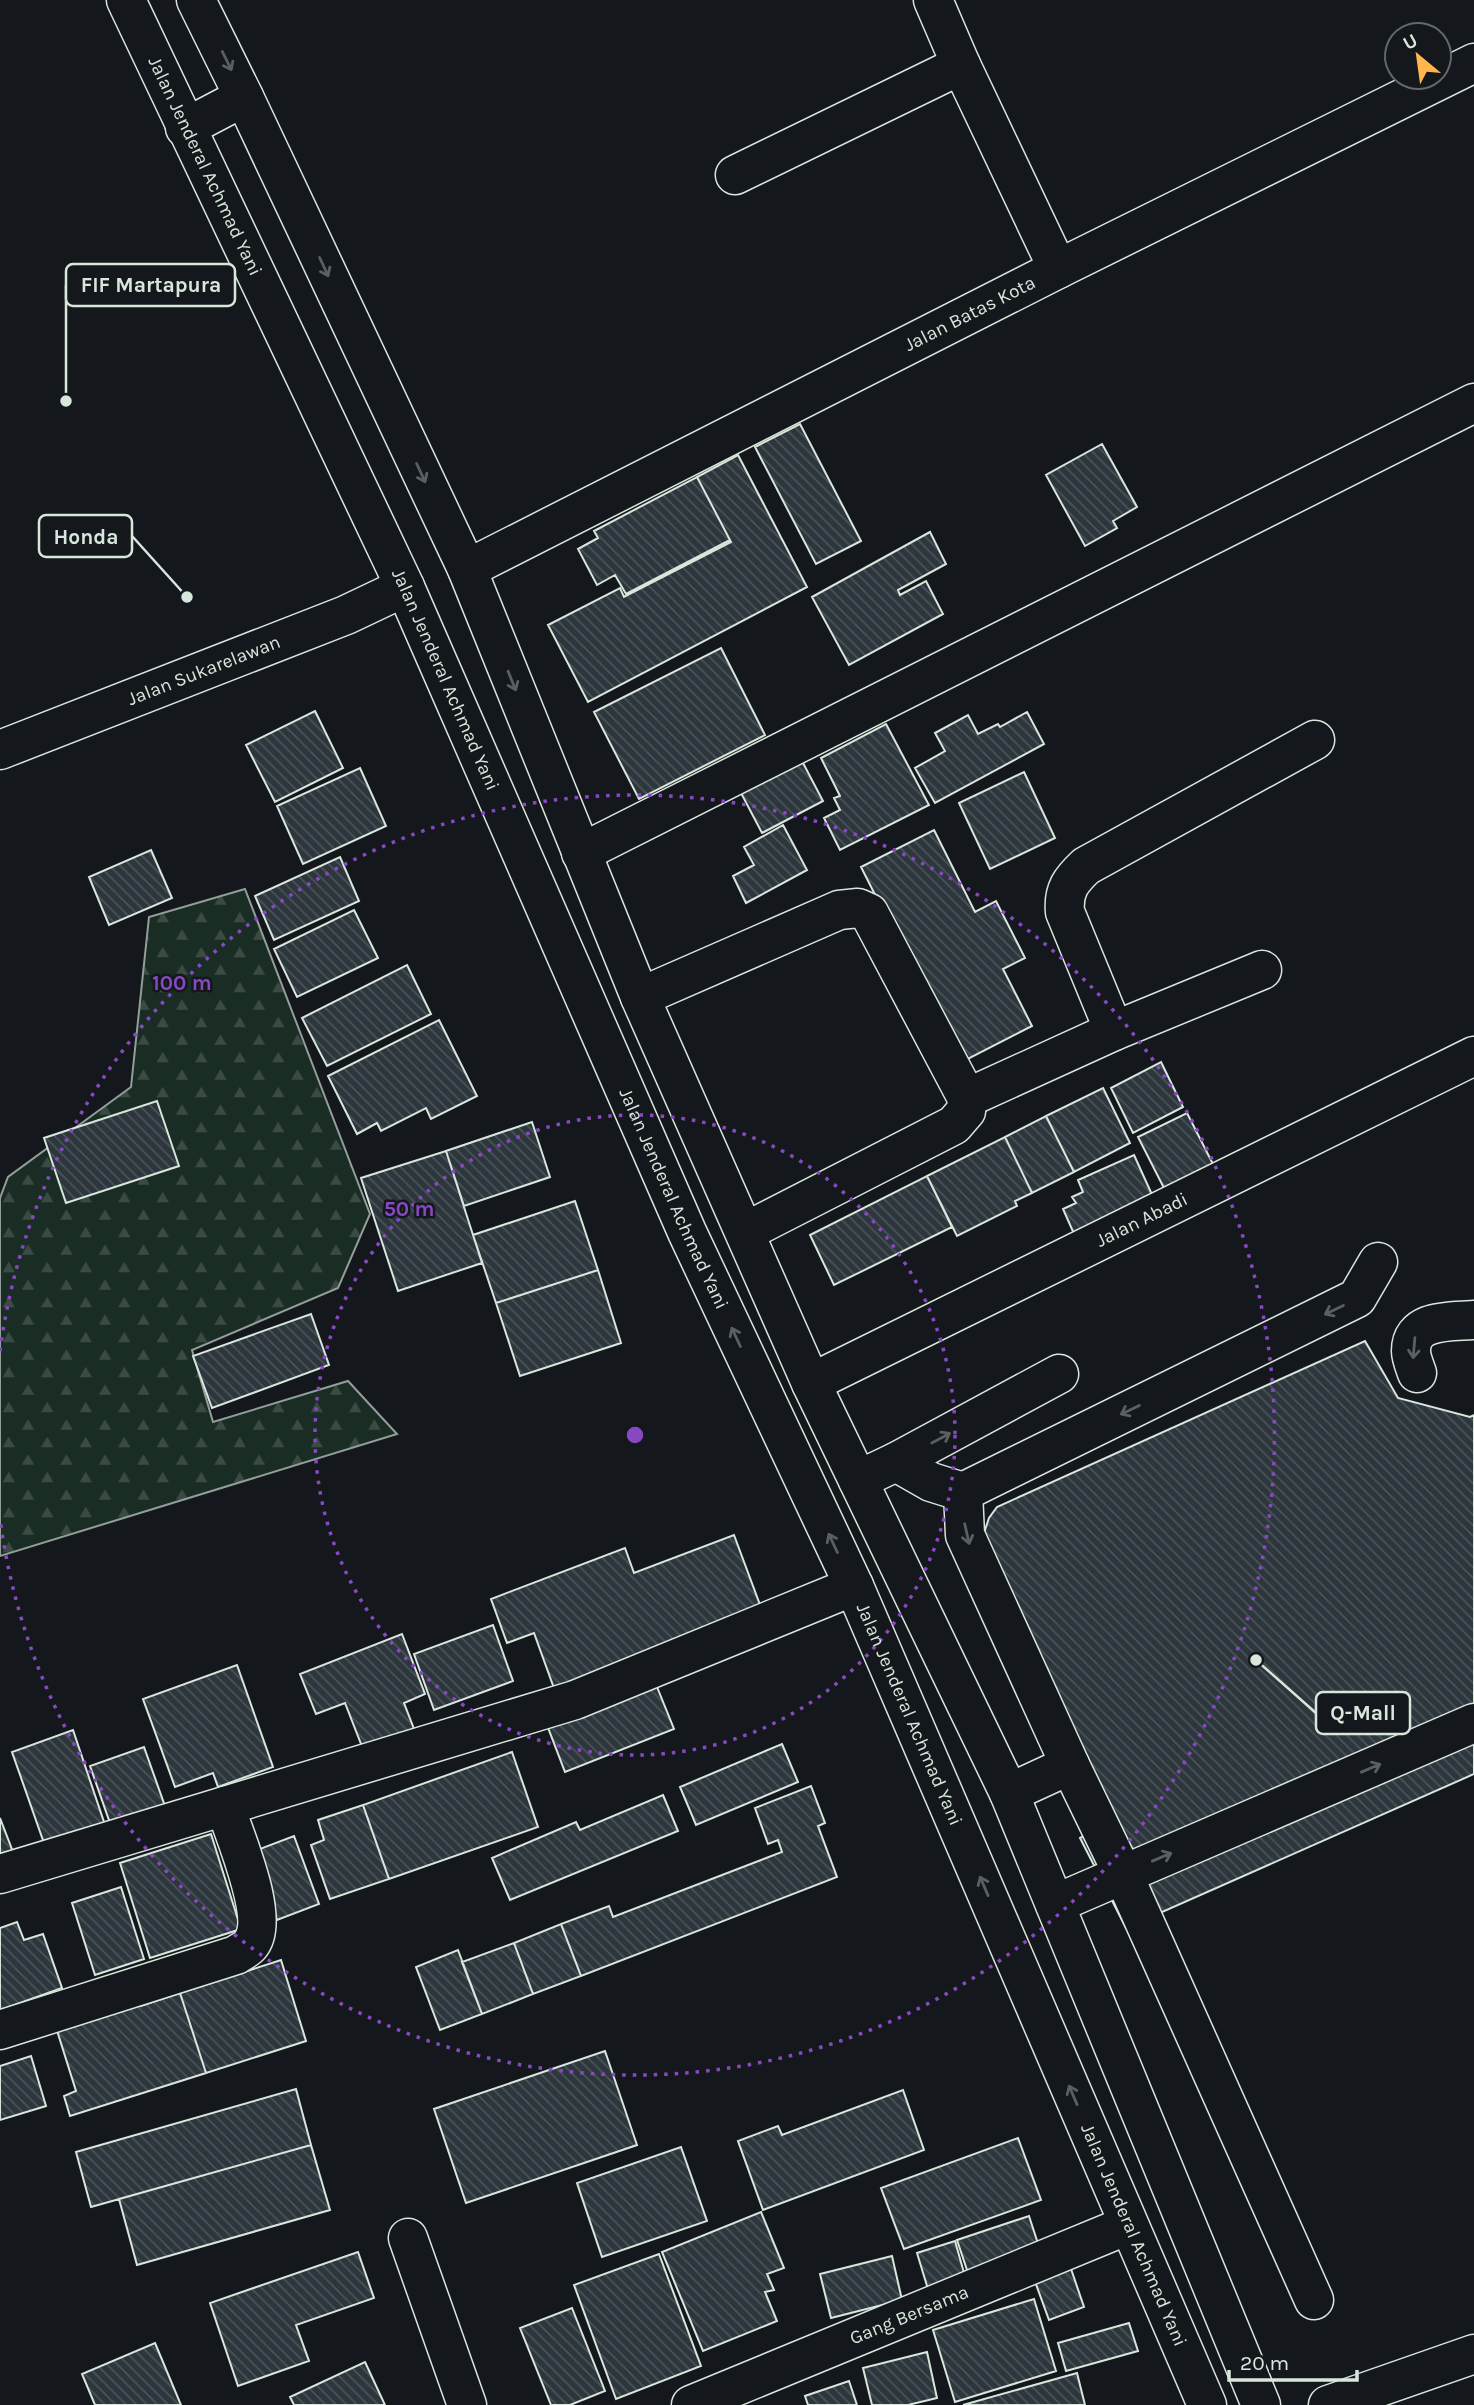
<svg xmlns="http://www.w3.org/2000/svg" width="1474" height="2405" font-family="Karla,sans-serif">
<defs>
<pattern id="forest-firs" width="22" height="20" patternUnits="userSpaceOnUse" patternTransform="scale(1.75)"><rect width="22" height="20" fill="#1a2d24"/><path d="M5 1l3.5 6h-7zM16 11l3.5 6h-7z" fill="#3b4b43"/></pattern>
<pattern id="building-back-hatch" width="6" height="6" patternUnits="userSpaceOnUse" patternTransform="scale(1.75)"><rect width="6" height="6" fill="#2c363c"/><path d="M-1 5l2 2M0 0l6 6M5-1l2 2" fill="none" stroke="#4a5358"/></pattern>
</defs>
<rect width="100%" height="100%" fill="#14181c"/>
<path fill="url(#forest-firs)" stroke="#939e99" stroke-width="2" d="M245 889 370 1214 338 1288 192 1350 213 1422 348 1381 397 1434 0 1556V1198L8 1177 131 1087 149 917Z"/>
<path fill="url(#building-back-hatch)" stroke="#d8e6dc" stroke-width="2" d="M800 424 861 541 816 564 755 447Z
M1102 444 1137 507 1113 521 1117 528 1085 546 1046 475Z
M738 455 807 587 588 702 548 625 620 588 624 597 731 542 697 477Z
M697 477 730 540 626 594 615 575 597 585 578 549 598 538 594 531Z
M930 532 946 564 898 590 900 595 926 581 943 614 849 665 812 597Z
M721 648 765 735 639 799 594 712Z
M315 711 343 768 275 802 246 745Z
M1027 712 1044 744 935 803 915 768 945 751 935 733 968 715 978 734 998 724 1000 727Z
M886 724 929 805 840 850 824 818 840 810 834 798 840 796 821 758Z
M802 761 823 801 762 833 741 793Z
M360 768 386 826 303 864 277 806Z
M1024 772 1055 838 990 869 959 803Z
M783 825 807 870 746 903 733 876 754 865 744 847Z
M934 830 975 912 996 901 1025 958 1003 969 1032 1026 960 1063 861 867Z
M151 850 172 898 109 925 89 877Z
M340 857 359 901 274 940 255 896Z
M354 910 378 958 297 997 274 949Z
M407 965 431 1014 327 1066 302 1018Z
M439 1020 477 1096 431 1119 426 1108 381 1131 377 1123 357 1134 328 1076Z
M1161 1062 1183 1107 1133 1133 1111 1088Z
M1103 1088 1130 1143 1074 1172 1046 1116Z
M157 1101 179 1166 66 1203 44 1138Z
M1187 1113 1216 1170 1167 1194 1138 1137Z
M1046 1116 1074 1172 1032 1193 1005 1137Z
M532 1122 550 1177 464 1206 446 1151Z
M1005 1137 1032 1193 1015 1201 1017 1206 957 1236 927 1176Z
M446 1151 482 1263 398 1291 361 1178Z
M1134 1155 1159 1210 1079 1245 1063 1209 1076 1203 1072 1197 1083 1192 1078 1180Z
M927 1176 952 1227 834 1285 810 1235Z
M575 1201 598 1270 496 1303 473 1235Z
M598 1270 621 1343 520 1376 496 1303Z
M311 1314 329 1365 212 1408 193 1356Z
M1365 1341 1398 1398 1470 1417 1474 1415V1774L1126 1928 1080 1838 1113 1821 984 1533 989 1518 997 1507Z
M734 1535 763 1613 555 1691 534 1633 507 1643 491 1599 625 1548 634 1573Z
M493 1625 513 1681 434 1710 414 1654Z
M402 1634 425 1694 404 1703 414 1729 363 1749 345 1703 316 1714 300 1674Z
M237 1665 273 1767 218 1787 213 1773 175 1787 143 1699Z
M655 1682 674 1729 565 1772 547 1725Z
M73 1730 105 1825 45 1846 12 1752Z
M782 1744 798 1782 696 1825 680 1787Z
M144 1747 166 1809 110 1823 90 1766Z
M512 1752 538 1827 389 1879 363 1805Z
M811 1786 825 1823 818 1826 837 1877 581 1976 561 1924 609 1906 613 1917 782 1852 778 1840 768 1844 755 1808Z
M663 1795 678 1831 510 1900 492 1858 576 1822 580 1830Z
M363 1805 389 1879 330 1899 311 1845 324 1840 318 1820Z
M0 1818 13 1852 0 1857Z
M211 1834 241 1929 150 1958 120 1863Z
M294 1836 319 1904 277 1920 252 1852Z
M121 1887 144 1959 95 1975 72 1903Z
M17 1922 24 1940 43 1934 62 1988 0 2010V1928Z
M561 1924 581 1976 533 1994 514 1943Z
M514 1943 533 1994 482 2014 462 1962Z
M458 1950 482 2014 440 2030 416 1967Z
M281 1960 306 2041 206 2073 180 1993Z
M180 1993 206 2073 70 2116 64 2096 76 2091 54 2021 138 1995 141 2006Z
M605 2051 637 2145 466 2203 434 2109Z
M31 2056 46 2106 0 2120V2066Z
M296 2089 311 2145 91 2207 76 2152Z
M903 2090 924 2150 763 2210 738 2141 778 2126 782 2135Z
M1018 2138 1041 2200 904 2249 881 2188Z
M311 2145 330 2210 137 2265 119 2199Z
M681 2147 707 2221 602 2257 577 2183Z
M761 2212 784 2268 767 2274 774 2290 765 2292 777 2321 703 2351 662 2252Z
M1029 2216 1043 2259 971 2282 957 2240Z
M955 2241 968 2287 931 2299 917 2253Z
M358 2252 374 2298 296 2325 309 2361 238 2386 210 2303Z
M659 2254 701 2366 616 2399 574 2285Z
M892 2256 902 2300 831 2318 820 2274Z
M1069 2263 1084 2307 1049 2320 1033 2276Z
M1034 2299 1056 2371 955 2402 933 2330Z
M572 2308 605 2391 570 2405H551L520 2328Z
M1129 2323 1138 2351 1066 2371 1058 2343Z
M155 2343 181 2405H95L82 2374Z
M927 2352 937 2398 908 2405H872L863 2368Z
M365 2362 385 2405H294L290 2397Z
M1077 2373 1085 2405H963Z
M849 2381 857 2405H808L805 2396Z"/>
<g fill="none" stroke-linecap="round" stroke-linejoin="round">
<defs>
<g id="minor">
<path d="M933 0 961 65 1058 269"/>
<path d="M735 175 961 65"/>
<path id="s1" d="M467 569 1058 269 1474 63"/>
<path id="s2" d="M0 750 346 615 405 587"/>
<path d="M581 853 1474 403"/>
<path d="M640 997 839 910 858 908 869 913 967 1098 966 1111 954 1125 745 1232"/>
<path d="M1114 1031 1065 912C1063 890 1071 880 1086 866L1315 740"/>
<path d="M967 1098 1114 1031 1262 970"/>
<path d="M1417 1373C1415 1367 1411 1358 1411 1351 1411 1318 1451 1322 1474 1320"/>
<path id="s3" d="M811 1383 1474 1056"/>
<path d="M896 1462 931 1482 963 1492"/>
<path d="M858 1480 896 1462 1059 1374"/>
<path d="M1070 1765 1123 1874 1314 2300"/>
<path d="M1009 1793 1070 1765 965 1535 963 1492 1357 1298 1378 1262"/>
<path d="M0 1874 575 1700 854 1586"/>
<path d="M1055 1904 1474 1723"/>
<path d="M0 2030 236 1955C240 1952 247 1949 250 1945 272 1920 234 1835 225 1806"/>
<path d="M408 2238 467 2405"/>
<path id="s4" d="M691 2405 1128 2225"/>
<path d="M1328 2405 1474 2354"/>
</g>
<g id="highway">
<path id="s5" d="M126 0 405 587 687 1232 854 1586 1207 2405"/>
<path d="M196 0 244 97 467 569 640 997 811 1383 1009 1793 1261 2405"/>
<path d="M185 128 244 97"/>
</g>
</defs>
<use href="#minor" stroke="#d8e6dc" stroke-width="41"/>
<use href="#highway" stroke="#d8e6dc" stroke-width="41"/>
<use href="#minor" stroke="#14181c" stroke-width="38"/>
<use href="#highway" stroke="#14181c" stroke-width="38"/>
</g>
<defs><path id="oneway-shaft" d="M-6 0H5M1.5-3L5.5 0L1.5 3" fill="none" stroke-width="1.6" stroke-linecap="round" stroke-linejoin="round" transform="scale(1.75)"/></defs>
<g stroke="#59605f">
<use href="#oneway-shaft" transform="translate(227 61) rotate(64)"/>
<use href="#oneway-shaft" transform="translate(324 267) rotate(65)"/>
<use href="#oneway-shaft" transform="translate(421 473) rotate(65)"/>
<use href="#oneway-shaft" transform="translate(512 681) rotate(68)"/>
<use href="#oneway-shaft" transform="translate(1334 1310) rotate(154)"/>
<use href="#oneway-shaft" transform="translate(736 1337) rotate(-115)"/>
<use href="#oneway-shaft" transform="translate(1414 1348) rotate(95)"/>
<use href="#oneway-shaft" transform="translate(1130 1410) rotate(154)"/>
<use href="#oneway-shaft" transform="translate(941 1438) rotate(-28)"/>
<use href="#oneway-shaft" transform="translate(967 1534) rotate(77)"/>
<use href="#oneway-shaft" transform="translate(833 1543) rotate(-115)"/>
<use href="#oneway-shaft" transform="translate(1371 1768) rotate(-23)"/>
<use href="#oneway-shaft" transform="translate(1162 1857) rotate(-23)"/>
<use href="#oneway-shaft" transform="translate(984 1886) rotate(-113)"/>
<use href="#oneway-shaft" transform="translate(1073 2095) rotate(-113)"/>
</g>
<g fill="none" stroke="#8948c3" stroke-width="3.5" stroke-dasharray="3.5 7">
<circle cx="635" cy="1435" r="320"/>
<path d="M0 1351A640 640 0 1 1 0 1519"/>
</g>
<g text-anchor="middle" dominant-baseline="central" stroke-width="5" stroke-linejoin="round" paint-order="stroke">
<g font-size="19" fill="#d8e6dc" stroke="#14181c">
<text stroke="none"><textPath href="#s5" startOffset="184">Jalan Jenderal Achmad Yani</textPath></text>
<text stroke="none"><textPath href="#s1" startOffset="564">Jalan Batas Kota</textPath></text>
<text stroke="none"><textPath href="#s2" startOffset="219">Jalan Sukarelawan</textPath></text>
<text stroke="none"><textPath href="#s5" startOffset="751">Jalan Jenderal Achmad Yani</textPath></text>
<text stroke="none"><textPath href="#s5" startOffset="1318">Jalan Jenderal Achmad Yani</textPath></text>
<text stroke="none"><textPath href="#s3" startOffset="369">Jalan Abadi</textPath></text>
<text stroke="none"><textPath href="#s5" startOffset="1885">Jalan Jenderal Achmad Yani</textPath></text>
<text stroke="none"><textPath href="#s5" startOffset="2452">Jalan Jenderal Achmad Yani</textPath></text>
<text stroke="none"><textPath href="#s4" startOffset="236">Gang Bersama</textPath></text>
</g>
</g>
<circle cx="635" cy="1435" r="10" fill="#8948c3" stroke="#14181c" stroke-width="3.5"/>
<g font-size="21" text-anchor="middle" font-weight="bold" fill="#8948c3" stroke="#14181c" stroke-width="5" stroke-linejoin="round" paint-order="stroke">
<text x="182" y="990">100 m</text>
<text x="409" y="1216">50 m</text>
</g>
<path fill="none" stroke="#d8e6dc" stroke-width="2.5" d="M66 401L66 285M187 597L132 536M1256 1660L1316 1713"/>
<g fill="#d8e6dc" stroke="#14181c" stroke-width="2.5">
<circle cx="66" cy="401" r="7"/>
<circle cx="187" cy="597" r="7"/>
<circle cx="1256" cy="1660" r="7"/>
</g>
<g fill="#14181c" stroke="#d8e6dc" stroke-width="2.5">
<rect x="66" y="264" width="169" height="42" rx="7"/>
<rect x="39" y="515" width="93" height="42" rx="7"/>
<rect x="1316" y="1692" width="94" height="42" rx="7"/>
</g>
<g font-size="21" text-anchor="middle" font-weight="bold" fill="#d8e6dc">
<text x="151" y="292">FIF Martapura</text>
<text x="86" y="544">Honda</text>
<text x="1363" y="1720">Q-Mall</text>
</g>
<g transform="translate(1418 56) rotate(331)"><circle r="33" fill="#14181c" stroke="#626a69" stroke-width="2"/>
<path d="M0-5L12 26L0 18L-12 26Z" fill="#ffb74d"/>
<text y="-10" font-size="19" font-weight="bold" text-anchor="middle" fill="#d8e6dc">U</text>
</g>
<path d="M1229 2370v10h128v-10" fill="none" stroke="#d8e6dc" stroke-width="3.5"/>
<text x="1240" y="2370" font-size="21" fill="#d8e6dc" stroke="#14181c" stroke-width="5" paint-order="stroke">20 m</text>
</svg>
